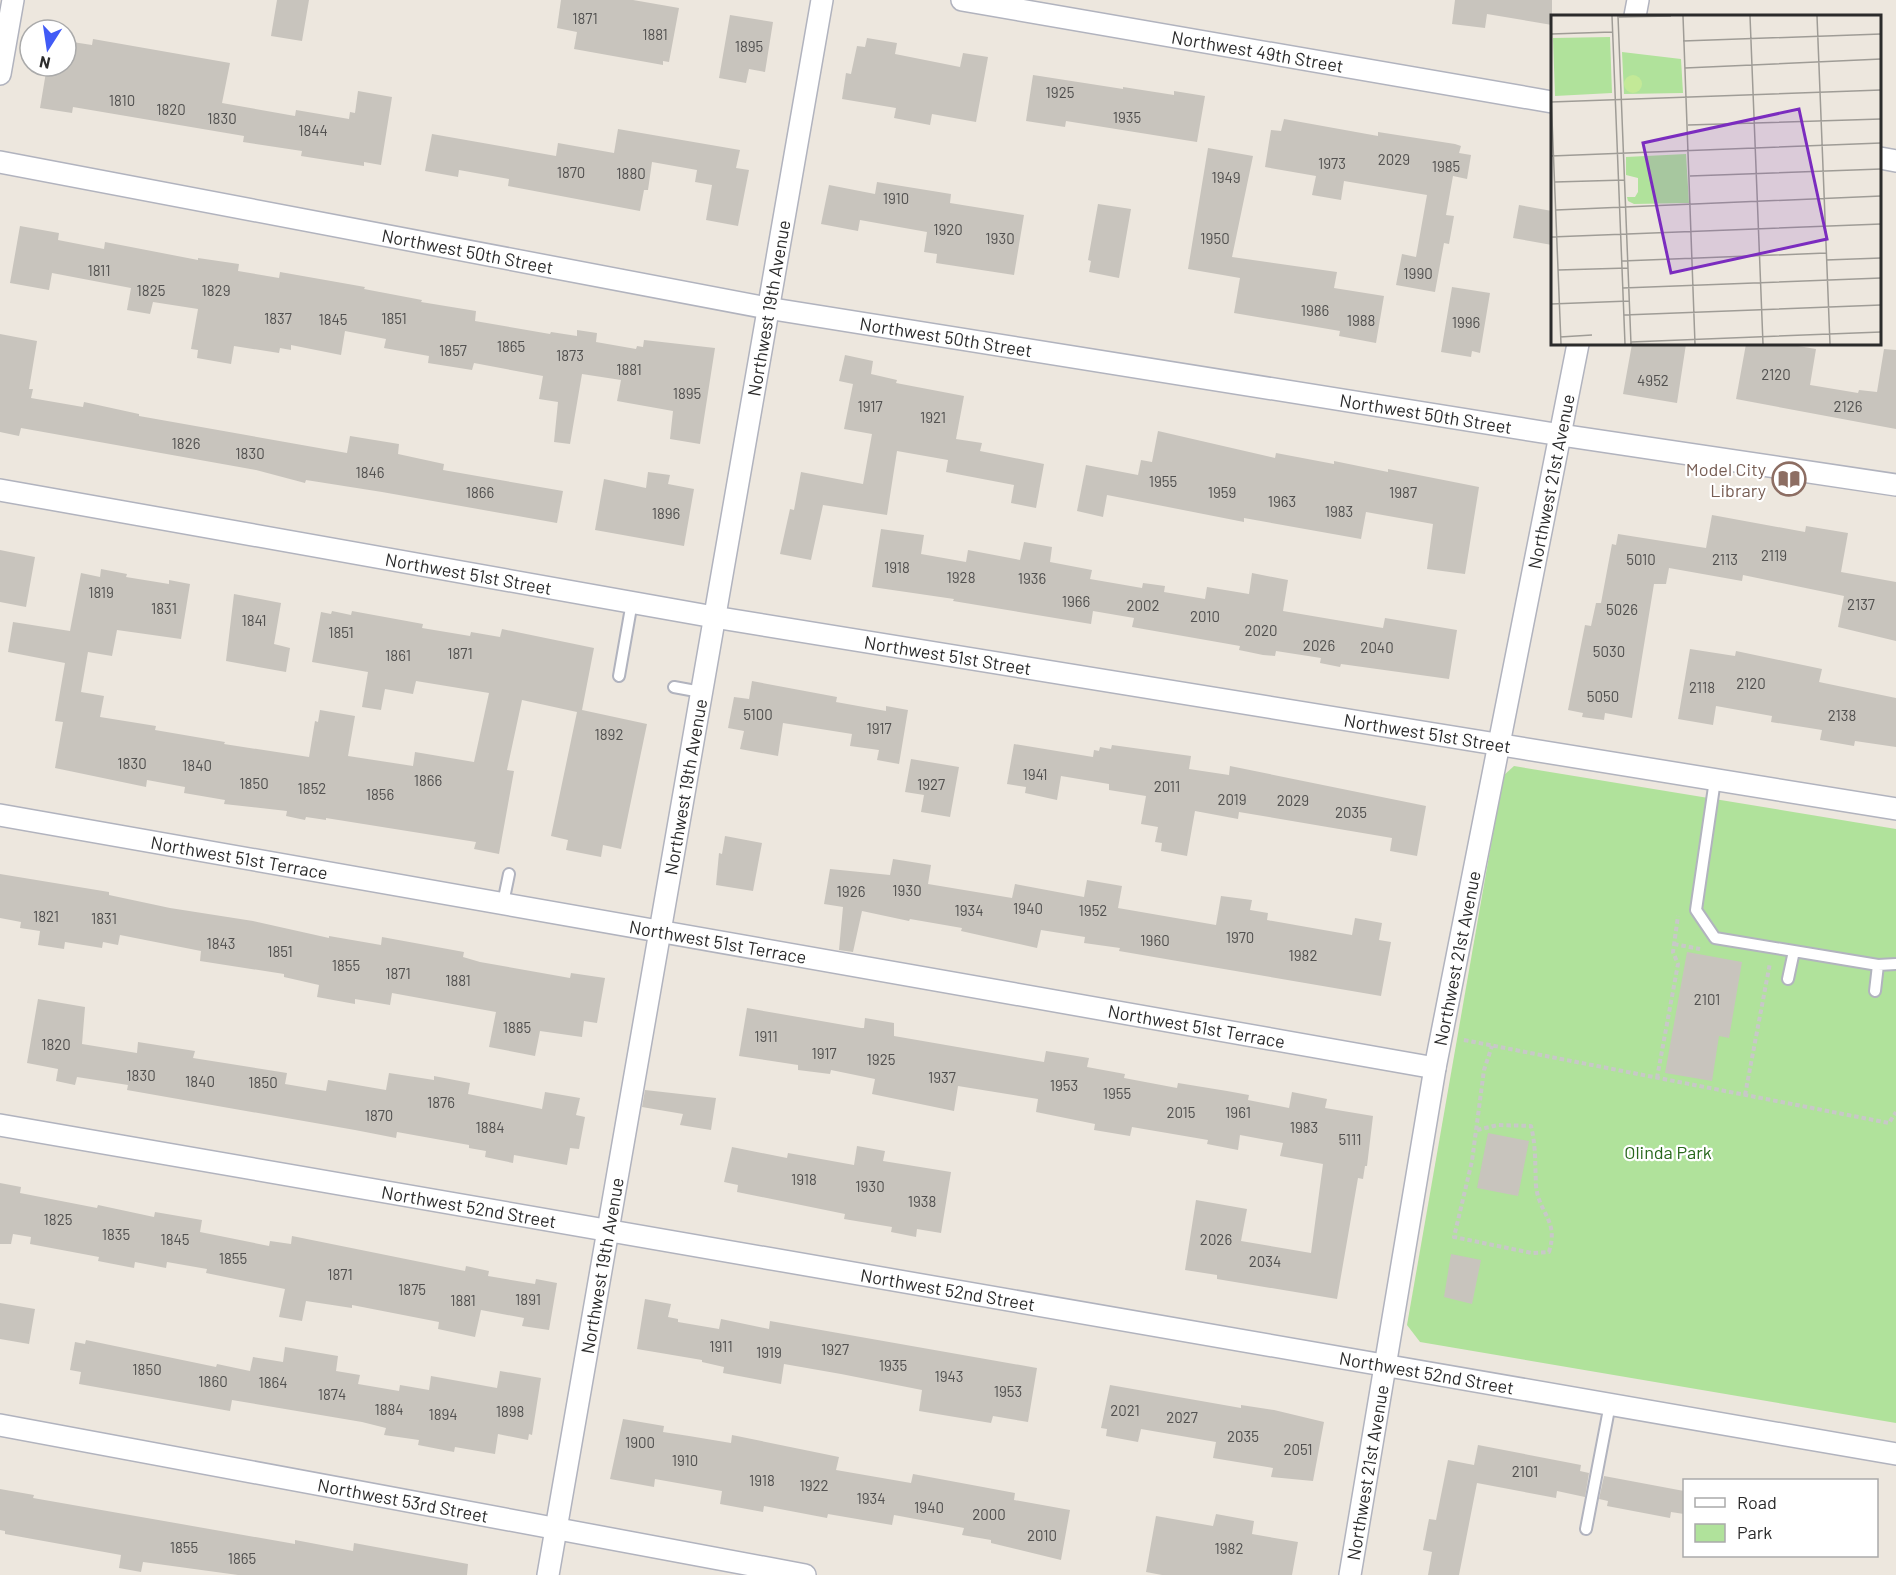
<svg xmlns="http://www.w3.org/2000/svg" width="1896" height="1575" font-family="Barlow,sans-serif">
<rect width="100%" height="100%" fill="#ede7de"/>
<path fill="#b0e29b" d="M1514 766 1896 829V1423L1420 1342 1407 1325 1503 776Z"/>
<path fill="#c8c4bd" d="M277 0H309L302 41 271 36Z
M561 0H633L679 8 669 62 663 61V65L574 49 577 32 557 28Z
M1455 0H1552V25L1487 14 1485 28 1452 24Z
M730 15 773 22 765 72 749 69 746 83 719 78Z
M867 38 897 43 895 54 960 67 963 53 988 57 976 122 932 114 930 125 894 118 896 108 842 99 846 73 851 74 857 46 865 47Z
M93 39 230 63 222 103 295 116 296 110 349 119 350 112 355 113 358 91 392 97 381 165 364 162V166L301 156 302 151 243 142 244 136 73 107 72 113 40 108 47 66H66V41L92 45Z
M1033 75 1123 89V87L1174 95V91L1205 96 1197 142 1066 121 1065 127 1026 121Z
M1284 119 1378 136V132L1455 144 1461 146 1459 153 1471 155 1467 179 1453 176 1446 215 1454 216 1449 244 1444 243 1435 292 1396 285 1402 254 1416 257 1427 195 1344 181 1341 200 1312 195 1316 176 1265 167 1271 130 1281 131Z
M618 129 740 150 736 168 749 170 738 226 706 220 712 185 695 182 697 170 652 162 648 190H644L640 211 508 186 509 179 459 170 458 177 425 171 432 134 556 156 558 143 614 153Z
M1208 148 1253 156 1232 257 1337 272 1334 288 1384 296 1376 343 1339 336 1340 331 1234 313 1240 278 1188 269Z
M877 182 951 194 950 203 1024 215 1014 275 936 263 937 254 924 252 927 232 860 220 858 231 821 224 829 185 875 194Z
M1098 204 1131 209 1119 278 1089 272 1091 261 1088 260Z
M1519 205 1552 211V245L1513 238Z
M20 226 59 233 58 240 104 249 105 242 198 260V258L239 264 238 271 279 278 280 272 365 287 364 289 422 300 421 302 476 311 475 321 550 334 551 332 577 336V330L597 333 596 342 636 349 637 346 643 347 644 340 715 348 700 444 670 439 673 411 617 401 621 380 582 374 570 444 554 442 558 402 539 399 543 376 474 363 472 370 428 363 429 356 384 348 386 339 345 331 341 355 291 345V350L280 348 279 353 234 346 231 364 197 358 198 350 191 349 198 309 153 302 150 314 127 310 131 288 52 273 49 290 10 283Z
M1452 287 1490 293 1480 353 1472 351 1471 357 1441 352Z
M0 334 37 341 29 389H33L31 398 83 407 84 402 139 414V416L347 453 350 436 399 444 398 454 444 464 443 470 563 491 557 523 382 492 306 480 305 483 256 470 21 428 19 436 0 432Z
M1632 344H1686L1677 403 1623 394Z
M1746 344H1786L1816 349 1810 385 1858 393 1859 390 1877 392 1884 349 1896 350V429L1736 399Z
M845 355 873 361 871 374 897 380 896 383 964 396 956 439 982 443 980 451 1044 464 1036 508 1011 503 1014 485 946 472 948 460 897 451 887 515 823 505 811 560 780 554 790 509 794 510 801 472 863 484 872 434 844 429 853 384 839 381Z
M1158 431 1275 458 1276 453 1334 464V461L1388 472V469L1479 487 1465 574 1427 569 1433 524 1366 512 1361 539 1244 518V522L1107 495 1103 517 1077 511 1086 465 1138 475 1141 460 1152 462Z
M648 472 670 475 668 484 694 489 684 546 595 530 604 479 646 488Z
M1712 515 1805 532 1806 526 1848 533 1841 572 1896 582V641L1838 627 1844 596 1743 575 1742 581 1669 568 1666 584H1654L1632 718 1605 713 1604 720 1582 717 1583 713 1568 710 1585 625 1591 626 1596 603H1601L1612 544 1616 545 1618 534 1706 548Z
M881 529 924 535 921 554 966 562 968 550 1020 560 1024 542 1052 547 1050 562 1092 570 1090 579 1142 588 1143 583 1165 586 1164 592 1205 599 1207 587 1249 594 1252 573 1288 580 1283 611 1383 628 1385 618 1457 630 1449 679 1341 664 1340 667 1320 663 1321 658 1276 651 1275 656 1263 655 1239 650 1240 646 1132 627 1134 618 1093 611 1091 624 953 601 954 599 872 587Z
M0 550 35 557 26 607 0 602Z
M101 569 127 574 126 577 169 584V580L190 584 181 639 117 630 112 656 88 652 81 692 104 696 100 717 156 726 155 730 225 742 224 744 309 757 315 721 318 722 320 710 355 716 348 756 413 766 415 752 474 762 489 693 416 681 413 694 385 689 381 710 362 707 368 672 312 662 321 612 331 614 332 611 351 615 352 611 423 624 422 628 470 636 471 632 500 637 502 629 594 648 582 710 647 724 621 849 603 845 601 857 566 850 568 840 551 836 577 712 522 700 507 770 514 771 499 854 474 849 476 842 326 818V820L306 817 305 820 286 816 287 811 224 804 225 800 184 793 185 787 147 780 146 787 55 768 63 722 55 721 65 663 8 652 13 622 70 631 81 573 100 577Z
M234 594 281 603 274 644 290 648 286 672 226 661Z
M1690 649 1735 656 1736 651 1822 669 1819 682 1896 698V747L1855 741 1854 746 1820 740 1822 730 1771 722 1772 716 1716 706 1713 725 1678 719Z
M752 681 837 697 836 702 886 711V706L908 710 899 764 877 760 879 750 850 746 852 734 783 723 778 756 740 749 744 731 728 728 734 697 749 699Z
M1014 744 1093 757 1094 750 1099 751 1100 747 1111 749 1112 745 1191 756 1189 769 1229 775 1230 766 1426 806 1417 856 1390 851 1392 838 1239 812 1238 819 1195 811 1187 856 1161 851 1162 843 1155 842 1158 827 1141 824 1146 796 1109 790V784L1061 776 1057 800 1025 793 1026 787 1007 784Z
M911 759 959 767 950 817 921 812 924 795 905 792Z
M725 836 762 843 753 891 716 885 719 853 722 854Z
M893 859 931 865 928 884 1012 898 1015 884 1084 897 1087 880 1122 886 1118 908 1216 925 1221 896 1252 900 1250 910 1268 913 1267 920 1352 935 1355 918 1382 923 1379 940 1391 942 1381 996 1119 951 1120 948 1084 943 1085 937 1041 930 1037 948 961 931 962 928 910 919 909 921 862 911 853 952 839 950 843 907 824 904 830 869 890 875Z
M0 874 109 892V895L170 908 253 921 329 938V936L381 945 382 937 464 952 463 957 480 962 570 978 571 973 605 978 597 1023 584 1021 582 1037 540 1031 535 1056 489 1047 496 1012 392 993 390 1005 355 999V1004L317 997 319 985 284 977V974L200 961 201 951 120 935 118 945 103 942 102 948 65 942 64 949 38 945 40 931 20 928 21 922 0 918Z
M1687 952 1742 962 1729 1038 1719 1036 1712 1081 1665 1073Z
M38 999 85 1007 82 1044 137 1053 138 1042 195 1051 193 1058 287 1073 285 1084 326 1091 328 1080 386 1090 389 1073 434 1080V1076L470 1083 468 1094 542 1109 545 1092 580 1098 576 1115 585 1117 579 1149 570 1148 567 1165 514 1155 513 1163 485 1157 486 1151 469 1148V1145L397 1132 396 1138 355 1130 127 1090 128 1085 77 1077 75 1085 56 1081 58 1069 27 1063Z
M747 1008 861 1028H864L865 1018 894 1023V1036L1044 1062 1046 1051 1089 1058 1087 1067 1125 1074 1124 1078 1177 1088 1178 1083 1227 1091 1249 1095 1248 1100 1289 1108 1292 1092 1327 1099 1325 1108 1373 1116 1367 1166H1365L1363 1179 1358 1178 1337 1299 1217 1279V1275L1185 1270 1196 1200 1247 1209 1241 1241 1311 1253 1323 1164 1280 1156 1283 1143 1240 1135 1238 1150 1207 1144 1208 1140 1132 1127 1130 1136 1094 1130 1095 1124 1036 1112 1038 1099 958 1086 954 1111 872 1094 875 1079 831 1070 830 1074 798 1070V1065L739 1056Z
M645 1090 716 1098 711 1130 680 1125 683 1114 642 1107Z
M1488 1133 1529 1141 1518 1196 1477 1188Z
M857 1146 885 1151 883 1161 951 1172 941 1233 917 1229 916 1237 891 1232 892 1227 844 1219 845 1214 737 1192 738 1185 724 1182 732 1147 787 1158 788 1153 854 1165Z
M0 1183 21 1187 20 1193 97 1208 98 1205 154 1217 155 1212 202 1220 200 1232 269 1246 270 1241 291 1244 292 1236 465 1271 466 1266 489 1271 488 1276 535 1284 536 1279 557 1283 549 1330 522 1326 524 1318 481 1310 475 1337 438 1329 439 1322 352 1305V1308L306 1301 302 1321 279 1317 285 1289 206 1273 207 1269 167 1262 166 1268 135 1262 134 1268 98 1261 99 1257 30 1244 31 1237 13 1234 11 1244H0Z
M1451 1254 1481 1260 1472 1304 1444 1297Z
M645 1299 671 1304 668 1317 678 1319V1322L719 1329 721 1319 769 1329 770 1321 1037 1368 1028 1422 993 1416 991 1423 919 1411 922 1390 841 1374 784 1364 781 1384 723 1373 724 1367 702 1362V1360L637 1349Z
M0 1303 35 1309 29 1344 0 1339Z
M86 1340 216 1367 217 1364 250 1371 253 1357 283 1362 285 1347 338 1356 336 1371 360 1375 358 1384 399 1391 400 1385 429 1390 431 1376 497 1388 500 1371 541 1378 532 1435 529 1434 528 1440 498 1434 495 1454 455 1447 454 1452 418 1445 419 1440 384 1435 386 1428 362 1422 232 1400 230 1411 79 1384 81 1372 70 1370 75 1342 85 1344Z
M1110 1385 1241 1408V1405L1274 1410 1324 1422 1313 1481 1271 1477 1273 1468 1213 1458 1216 1442 1141 1429 1138 1442 1106 1436 1107 1429 1101 1428Z
M623 1419 664 1426 663 1432 689 1436 731 1443 732 1435 839 1457 836 1470 911 1483 913 1474 1015 1493 1014 1500 1070 1510 1061 1560 991 1543V1540L962 1535 964 1528 894 1515 892 1525 828 1514 827 1518 764 1506 763 1512 720 1504 722 1491 655 1479 654 1487 610 1479Z
M1478 1445 1581 1465 1580 1471 1589 1473 1585 1497 1557 1491 1556 1498 1477 1483 1459 1575H1428L1432 1552 1423 1550 1429 1519 1436 1520 1448 1460 1474 1465Z
M1604 1476 1684 1491V1514L1671 1512 1670 1518 1607 1506 1608 1501 1599 1499Z
M0 1489 34 1495 33 1498 295 1544V1540L353 1551 354 1543 468 1564 467 1575H238L143 1562 141 1572 119 1568 121 1555 5 1534V1531L0 1530Z
M1216 1514 1254 1521 1252 1534 1298 1542 1292 1575H1162L1146 1572 1156 1516 1213 1526Z"/>
<g fill="none" stroke-linecap="round" stroke-linejoin="round">
<defs>
<path id="service" d="M619 676 632 602
M674 687 701 692
M1715 780 1696 910 1715 938 1878 965 1896 964
M503 903 509 874
M1788 979 1794 951
M1875 991 1878 965
M1586 1529 1610 1404"/>
<g id="minor">
<path id="s1" d="M962 0 1552 102"/>
<path d="M1635 16 1638 0"/>
<path d="M0 74 13 0"/>
<path d="M1880 158 1896 161"/>
<path id="s2" d="M0 162 767 308 1561 435 1896 485"/>
<path id="s3" d="M0 490 714 617 1896 809"/>
<path id="s4" d="M0 815 1435 1068"/>
<path id="s5" d="M0 1125 1896 1454"/>
<path id="s6" d="M0 1425 805 1575"/>
<path id="s7" d="M548 1575 822 0"/>
<path id="s8" d="M1350 1575 1435 1068 1578 344"/>
</g>
</defs>
<use href="#service" stroke="#b1b3be" stroke-width="14"/>
<use href="#minor" stroke="#b1b3be" stroke-width="24"/>
<path stroke="#c8c8c8" stroke-width="4" stroke-dasharray="4.5 3" stroke-linecap="butt" d="M1674 944 1700 949
M1464 1040 1889 1123 1896 1112
M1657 1078 1678 964 1673 952 1678 916
M1745 1095 1770 963
M1477 1130 1498 1125 1531 1126C1536 1146 1535 1165 1536 1186 1539 1214 1559 1220 1549 1252L1532 1253 1454 1237 1472 1161 1484 1070 1492 1046"/>
<use href="#service" stroke="#fff" stroke-width="10"/>
<use href="#minor" stroke="#fff" stroke-width="21"/>
</g>
<defs>
<symbol id="library-ring" viewBox="-11 -11 22 22"><circle r="9.5" fill="#fff" stroke="#8d6e63" stroke-width="1.5"/><path d="M-6-4Q-3-5.5-.7-3.5V5Q-3 3-6 4ZM6-4Q3-5.5 .7-3.5V5Q3 3 6 4Z" fill="#8d6e63"/></symbol>
</defs>
<g fill-rule="evenodd">
<use href="#library-ring" x="1770" y="460" width="38" height="38"/>
</g>
<g text-anchor="middle" dominant-baseline="central" stroke-width="4.5" stroke-linejoin="round" paint-order="stroke">
<g font-size="15" fill="#525150">
<text x="585" y="18">1871</text>
<text x="655" y="34">1881</text>
<text x="749" y="46">1895</text>
<text x="1060" y="92">1925</text>
<text x="122" y="100">1810</text>
<text x="171" y="109">1820</text>
<text x="1127" y="117">1935</text>
<text x="222" y="118">1830</text>
<text x="313" y="130">1844</text>
<text x="1394" y="159">2029</text>
<text x="1332" y="163">1973</text>
<text x="1446" y="166">1985</text>
<text x="571" y="172">1870</text>
<text x="631" y="173">1880</text>
<text x="1226" y="177">1949</text>
<text x="896" y="198">1910</text>
<text x="948" y="229">1920</text>
<text x="1000" y="238">1930</text>
<text x="1215" y="238">1950</text>
<text x="99" y="270">1811</text>
<text x="1418" y="273">1990</text>
<text x="151" y="290">1825</text>
<text x="216" y="290">1829</text>
<text x="1315" y="310">1986</text>
<text x="278" y="318">1837</text>
<text x="394" y="318">1851</text>
<text x="333" y="319">1845</text>
<text x="1361" y="320">1988</text>
<text x="1466" y="322">1996</text>
<text x="511" y="346">1865</text>
<text x="453" y="350">1857</text>
<text x="570" y="355">1873</text>
<text x="629" y="369">1881</text>
<text x="1776" y="374">2120</text>
<text x="1653" y="380">4952</text>
<text x="687" y="393">1895</text>
<text x="870" y="406">1917</text>
<text x="1848" y="406">2126</text>
<text x="933" y="417">1921</text>
<text x="186" y="443">1826</text>
<text x="250" y="453">1830</text>
<text x="370" y="472">1846</text>
<text x="1163" y="481">1955</text>
<text x="480" y="492">1866</text>
<text x="1222" y="492">1959</text>
<text x="1403" y="492">1987</text>
<text x="1282" y="501">1963</text>
<text x="1339" y="511">1983</text>
<text x="666" y="513">1896</text>
<text x="1774" y="555">2119</text>
<text x="1641" y="559">5010</text>
<text x="1725" y="559">2113</text>
<text x="897" y="567">1918</text>
<text x="961" y="577">1928</text>
<text x="1032" y="578">1936</text>
<text x="101" y="592">1819</text>
<text x="1076" y="601">1966</text>
<text x="1861" y="604">2137</text>
<text x="1143" y="605">2002</text>
<text x="164" y="608">1831</text>
<text x="1622" y="609">5026</text>
<text x="1205" y="616">2010</text>
<text x="254" y="620">1841</text>
<text x="1261" y="630">2020</text>
<text x="341" y="632">1851</text>
<text x="1319" y="645">2026</text>
<text x="1377" y="647">2040</text>
<text x="1609" y="651">5030</text>
<text x="460" y="653">1871</text>
<text x="398" y="655">1861</text>
<text x="1751" y="683">2120</text>
<text x="1702" y="687">2118</text>
<text x="1603" y="696">5050</text>
<text x="758" y="714">5100</text>
<text x="1842" y="715">2138</text>
<text x="879" y="728">1917</text>
<text x="609" y="734">1892</text>
<text x="132" y="763">1830</text>
<text x="197" y="765">1840</text>
<text x="1035" y="774">1941</text>
<text x="428" y="780">1866</text>
<text x="254" y="783">1850</text>
<text x="931" y="784">1927</text>
<text x="1167" y="786">2011</text>
<text x="312" y="788">1852</text>
<text x="380" y="794">1856</text>
<text x="1232" y="799">2019</text>
<text x="1293" y="800">2029</text>
<text x="1351" y="812">2035</text>
<text x="907" y="890">1930</text>
<text x="851" y="891">1926</text>
<text x="1028" y="908">1940</text>
<text x="969" y="910">1934</text>
<text x="1093" y="910">1952</text>
<text x="46" y="916">1821</text>
<text x="104" y="918">1831</text>
<text x="1240" y="937">1970</text>
<text x="1155" y="940">1960</text>
<text x="221" y="943">1843</text>
<text x="280" y="951">1851</text>
<text x="1303" y="955">1982</text>
<text x="346" y="965">1855</text>
<text x="398" y="973">1871</text>
<text x="458" y="980">1881</text>
<text x="1707" y="999">2101</text>
<text x="517" y="1027">1885</text>
<text x="766" y="1036">1911</text>
<text x="56" y="1044">1820</text>
<text x="824" y="1053">1917</text>
<text x="881" y="1059">1925</text>
<text x="141" y="1075">1830</text>
<text x="942" y="1077">1937</text>
<text x="200" y="1081">1840</text>
<text x="263" y="1082">1850</text>
<text x="1064" y="1085">1953</text>
<text x="1117" y="1093">1955</text>
<text x="441" y="1102">1876</text>
<text x="1181" y="1112">2015</text>
<text x="1238" y="1112">1961</text>
<text x="379" y="1115">1870</text>
<text x="490" y="1127">1884</text>
<text x="1304" y="1127">1983</text>
<text x="1350" y="1139">5111</text>
<text x="804" y="1179">1918</text>
<text x="870" y="1186">1930</text>
<text x="922" y="1201">1938</text>
<text x="58" y="1219">1825</text>
<text x="116" y="1234">1835</text>
<text x="175" y="1239">1845</text>
<text x="1216" y="1239">2026</text>
<text x="233" y="1258">1855</text>
<text x="1265" y="1261">2034</text>
<text x="340" y="1274">1871</text>
<text x="412" y="1289">1875</text>
<text x="528" y="1299">1891</text>
<text x="463" y="1300">1881</text>
<text x="721" y="1346">1911</text>
<text x="835" y="1349">1927</text>
<text x="769" y="1352">1919</text>
<text x="893" y="1365">1935</text>
<text x="147" y="1369">1850</text>
<text x="949" y="1376">1943</text>
<text x="213" y="1381">1860</text>
<text x="273" y="1382">1864</text>
<text x="1008" y="1391">1953</text>
<text x="332" y="1394">1874</text>
<text x="389" y="1409">1884</text>
<text x="1125" y="1410">2021</text>
<text x="510" y="1411">1898</text>
<text x="443" y="1414">1894</text>
<text x="1182" y="1417">2027</text>
<text x="1243" y="1436">2035</text>
<text x="640" y="1442">1900</text>
<text x="1298" y="1449">2051</text>
<text x="685" y="1460">1910</text>
<text x="1525" y="1471">2101</text>
<text x="762" y="1480">1918</text>
<text x="814" y="1485">1922</text>
<text x="871" y="1498">1934</text>
<text x="929" y="1507">1940</text>
<text x="989" y="1514">2000</text>
<text x="1042" y="1535">2010</text>
<text x="184" y="1547">1855</text>
<text x="1229" y="1548">1982</text>
<text x="242" y="1558">1865</text>
</g>
<g font-size="18" fill="#2b2b2b" stroke="#fff">
<text stroke="none"><textPath href="#s1" startOffset="300">Northwest 49th Street</textPath></text>
<text stroke="none"><textPath href="#s2" startOffset="476">Northwest 50th Street</textPath></text>
<text stroke="none"><textPath href="#s7" startOffset="1286">Northwest 19th Avenue</textPath></text>
<text stroke="none"><textPath href="#s2" startOffset="962">Northwest 50th Street</textPath></text>
<text stroke="none"><textPath href="#s2" startOffset="1448">Northwest 50th Street</textPath></text>
<text stroke="none"><textPath href="#s8" startOffset="1112">Northwest 21st Avenue</textPath></text>
<text stroke="none"><textPath href="#s3" startOffset="476">Northwest 51st Street</textPath></text>
<text stroke="none"><textPath href="#s3" startOffset="962">Northwest 51st Street</textPath></text>
<text stroke="none"><textPath href="#s3" startOffset="1448">Northwest 51st Street</textPath></text>
<text stroke="none"><textPath href="#s7" startOffset="800">Northwest 19th Avenue</textPath></text>
<text stroke="none"><textPath href="#s4" startOffset="243">Northwest 51st Terrace</textPath></text>
<text stroke="none"><textPath href="#s4" startOffset="729">Northwest 51st Terrace</textPath></text>
<text stroke="none"><textPath href="#s8" startOffset="626">Northwest 21st Avenue</textPath></text>
<text stroke="none"><textPath href="#s4" startOffset="1215">Northwest 51st Terrace</textPath></text>
<text stroke="none"><textPath href="#s5" startOffset="476">Northwest 52nd Street</textPath></text>
<text stroke="none"><textPath href="#s7" startOffset="314">Northwest 19th Avenue</textPath></text>
<text stroke="none"><textPath href="#s5" startOffset="962">Northwest 52nd Street</textPath></text>
<text stroke="none"><textPath href="#s5" startOffset="1448">Northwest 52nd Street</textPath></text>
<text stroke="none"><textPath href="#s8" startOffset="104">Northwest 21st Avenue</textPath></text>
<text stroke="none"><textPath href="#s6" startOffset="410">Northwest 53rd Street</textPath></text>
</g>
<g font-size="18" fill="#785e54" stroke="#fff" text-anchor="end">
<text x="1766" y="469">Model City<tspan x="1766" dy="21">Library</tspan></text>
</g>
<g font-size="18" fill="#28671c" stroke="#fff">
<text x="1668" y="1152">Olinda Park</text>
</g>
</g>
<g transform="translate(1551 15)">
<rect width="330" height="330" fill="#ede7de"/>
<path d="M59 22 61 78 4 81 2 23ZM71 37 130 44 132 78 73 79ZM135 139 138 188 83 189 77 186 76 182H84L87 177V163L75 160V142Z" fill="#b0e29b"/>
<path d="M73 69a9 9 0 1 1 18 0a9 9 0 1 1-18 0Z" fill="#c3e997"/>
<path fill="none" stroke="#9f9c96" stroke-width="1.5" d="M61 1 74 329M67 1 80 329M132 1 144 329M199 1 212 329M266 1 279 329M68 2 120 1M0 19 61 17M132 26 330 19M134 53 330 44M0 79 10 329M0 87 330 75M137 110 330 104M0 141 330 128M139 161 330 154M4 167 74 165M5 195 330 181M0 222 330 209M275 245 330 243M71 246 275 238M7 255 77 253M72 273 330 263M0 289 78 286M73 300 330 290M9 322 41 320M80 327 330 317"/>
<path fill="#7b2cbf" fill-opacity="0.15" stroke="#7b2cbf" stroke-width="3" d="M248 94 276 224 120 258 92 128Z"/>
<rect width="330" height="330" fill="none" stroke="#2b2b2b" stroke-width="3"/>
</g>
<rect x="1683" y="1479" width="195" height="78" fill="#ffffff" stroke="#aaaaaa" stroke-width="1.5"/>
<rect x="1695" y="1498" width="30" height="9" fill="#ffffff" stroke="#aaaaaa" stroke-width="1.5"/>
<text x="1737" y="1509" font-size="18" fill="#2b2b2b">Road</text>
<rect x="1695" y="1524" width="30" height="18" fill="#b0e29b" stroke="#aaaaaa" stroke-width="1.5"/>
<text x="1737" y="1539" font-size="18" fill="#2b2b2b">Park</text>
<g transform="translate(48 48) rotate(192)"><circle r="28" fill="#ffffff" stroke="#aaaaaa" stroke-width="1.5"/>
<path d="M0-4.5L10 22L0 15L-10 22Z" fill="#415bf6"/>
<text y="-9" font-size="16" font-weight="bold" text-anchor="middle" fill="#2b2b2b">N</text>
</g>
</svg>
